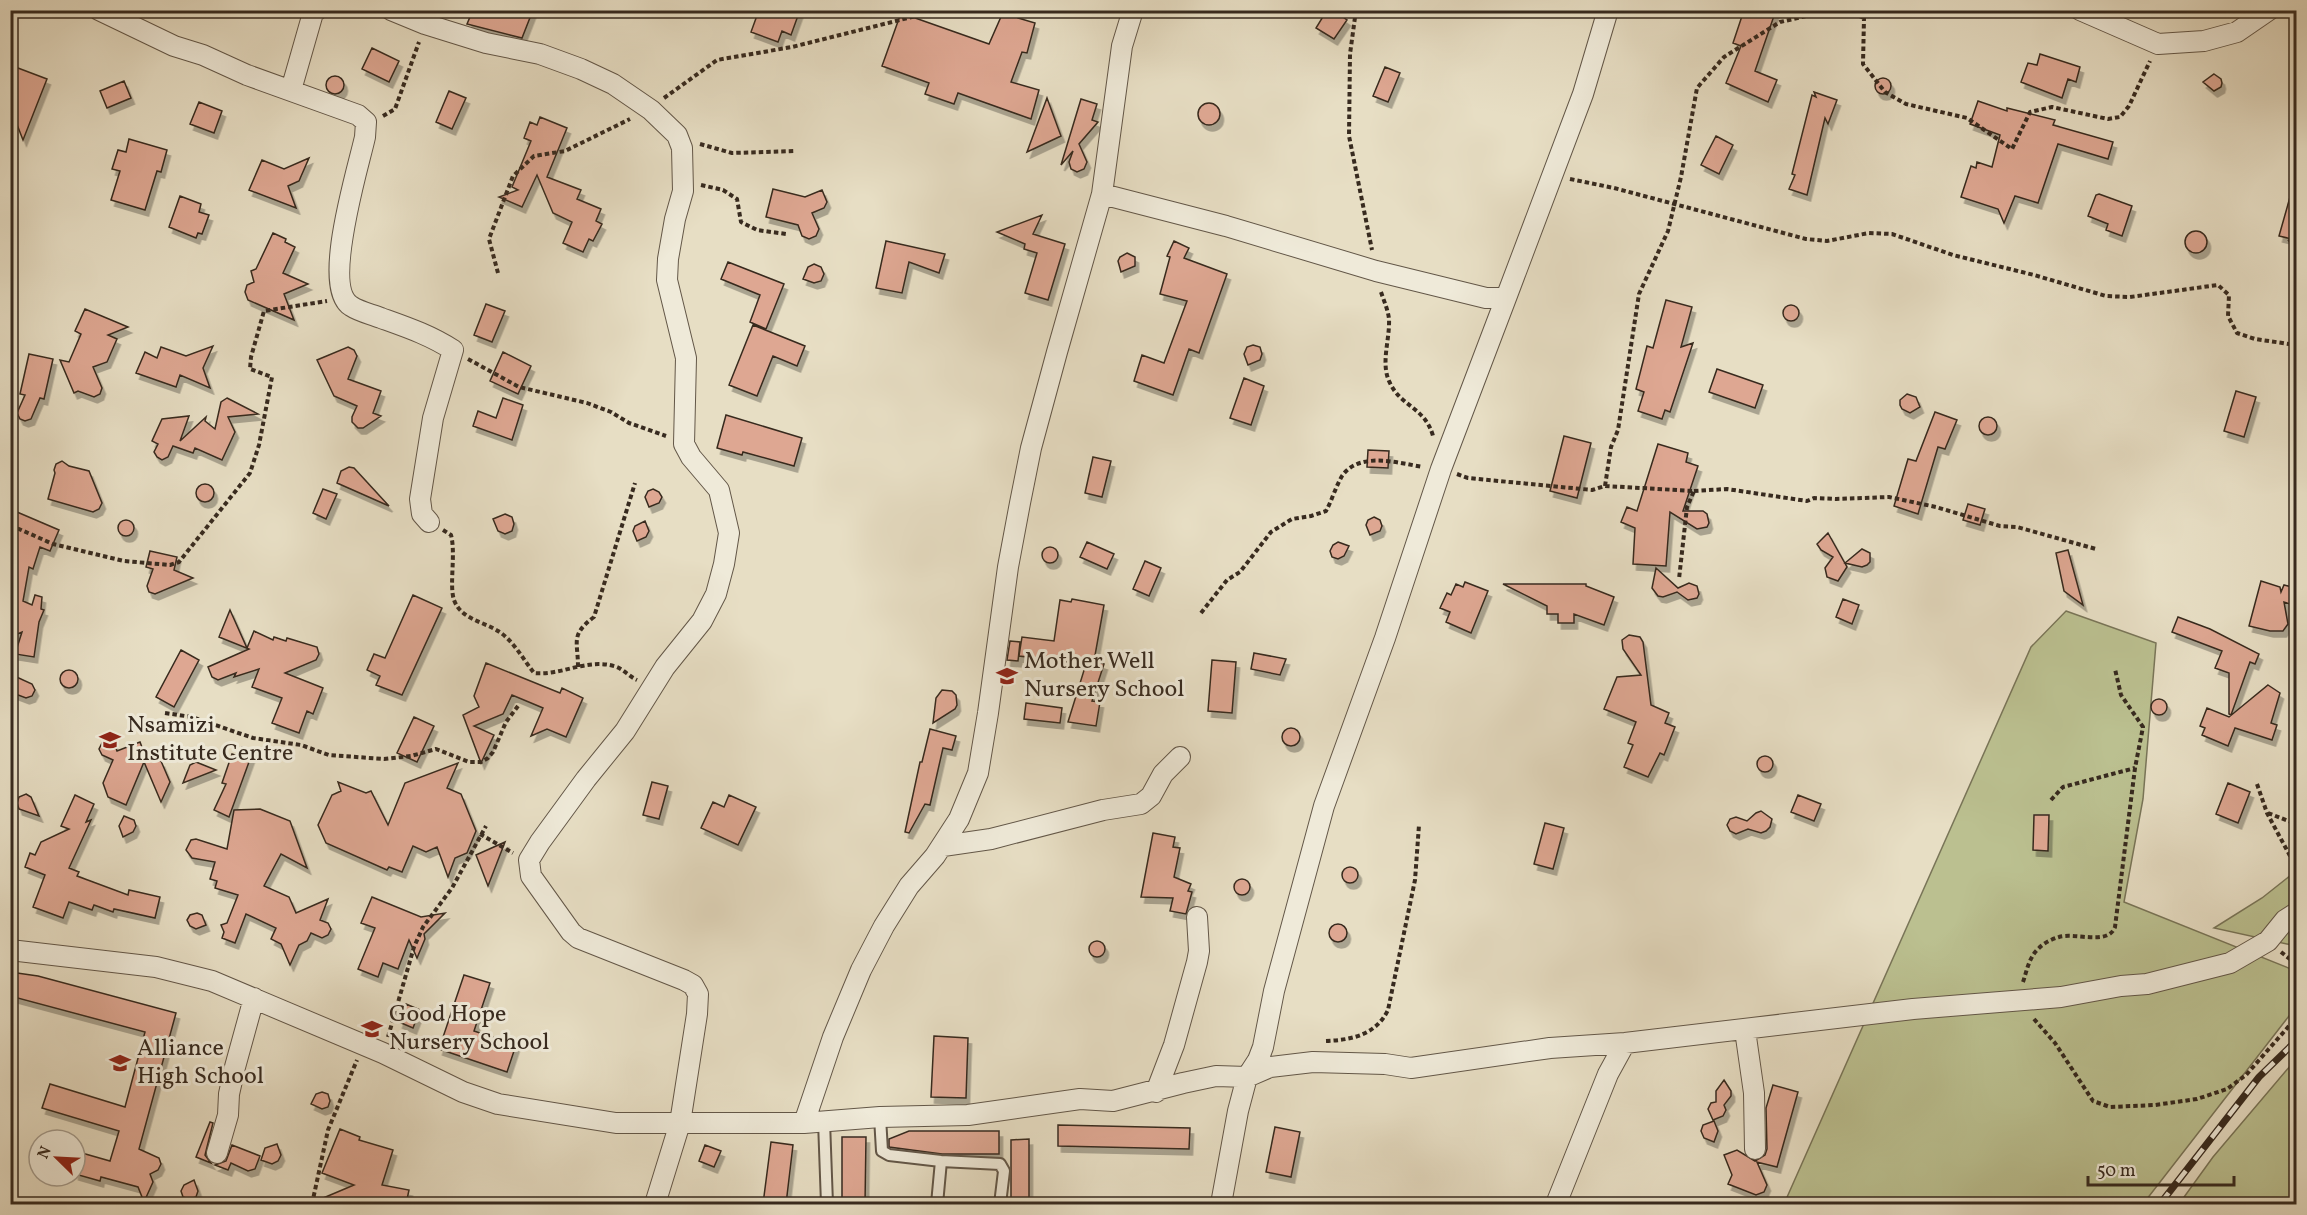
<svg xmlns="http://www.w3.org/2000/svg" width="2307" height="1215" font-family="Vollkorn,serif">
<defs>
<filter id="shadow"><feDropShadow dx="3.5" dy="6" stdDeviation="0" flood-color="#0004"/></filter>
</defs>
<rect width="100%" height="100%" fill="#e7dec4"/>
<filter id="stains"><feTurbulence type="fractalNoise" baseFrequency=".00333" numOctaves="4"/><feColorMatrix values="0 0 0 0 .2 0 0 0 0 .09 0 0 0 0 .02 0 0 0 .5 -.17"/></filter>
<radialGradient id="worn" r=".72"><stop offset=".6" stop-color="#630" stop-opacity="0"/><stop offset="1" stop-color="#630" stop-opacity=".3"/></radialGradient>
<path fill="#bbc090" stroke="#797558" stroke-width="1.5" d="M2066 611 2156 643 2143 799 2124 902 2296 971V1007L2143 1204H1784L2031 647Z
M2296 871V946L2214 928 2262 898Z
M2296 1059V1204H2179L2213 1157Z"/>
<path fill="#dea792" stroke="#372a1f" stroke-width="1.5" filter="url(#shadow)" d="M473 10H533L522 38 467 24Z
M759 10H800L791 35 782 31 778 42 751 32Z
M1004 10H1020L1018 18 1035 23 1027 53 1022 52 1011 82 1039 90 1031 119 958 93 954 104 925 94 929 83 882 66 901 13 989 44Z
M1327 10H1333L1347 20 1334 39 1316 28Z
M1744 10H1776L1755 71 1777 80 1768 102 1726 83 1741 46 1733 43Z
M372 48 399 61 389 82 362 69Z
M2040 54 2080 67 2076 82 2068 79 2062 98 2021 82 2028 63 2037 65Z
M10 65 47 79 23 140 16 122 10 124Z
M1385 67 1400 73 1388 102 1373 96Z
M2214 74 2221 79 2222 83 2221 87 2214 91 2203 82Z
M326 85a9 9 0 1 1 18 0a9 9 0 1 1-18 0Z
M1875 86a8 8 0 1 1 16 0a8 8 0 1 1-16 0Z
M124 81 131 98 107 108 100 91Z
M449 91 466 98 452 129 436 122Z
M1814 92 1837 100 1828 124 1825 118 1807 195 1789 189 1795 175 1792 174 1812 95 1816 97Z
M1047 98 1061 136 1027 152Z
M1081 99 1097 104 1092 120 1098 122 1079 144 1087 162 1084 169 1077 172 1071 169 1069 162 1073 151 1061 165Z
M1978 101 2007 111V108L2055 120 2053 125 2113 142 2108 159 2058 144 2038 203 2015 196 2004 223 1998 209 1961 197 1971 166 1976 168 1977 162 1992 167 2000 135 1970 124Z
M199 102 222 111 214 133 190 124Z
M1198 114a11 11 0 1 1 22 0a11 11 0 1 1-22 0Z
M540 117 567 128 547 177 581 190 577 199 601 209 596 221 602 224 593 241 589 239 583 252 563 243 572 222 553 213 537 175 522 207 499 197 518 190 512 187 531 141 524 138 530 122 537 125Z
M1716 136 1733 145 1719 174 1701 165Z
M129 139 167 150 161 172 157 171 145 210 111 200 120 171 112 169 118 150 126 152Z
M309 158 299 181 288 186 296 208 249 190 262 160 284 169Z
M773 189 805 197 822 190 827 202 824 208 812 213 819 229 816 236 809 239 802 236 798 225 766 217Z
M2292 190 2296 191V240L2279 236Z
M2099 194 2132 206 2122 236 2106 230 2108 224 2088 216 2096 195Z
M180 196 201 204 199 212 209 215 202 234 198 233 196 238 169 227Z
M1042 215 1033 234 1065 244 1048 300 1025 293 1037 253 1024 249 1025 244 997 232Z
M2185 242a11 11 0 1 1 22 0a11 11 0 1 1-22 0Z
M273 233 286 239 285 242 295 247 283 273 308 284 284 294 294 320 248 300 245 292 247 285 254 282 251 271 256 269Z
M886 241 945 254 939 273 909 262 902 293 876 288Z
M1174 241 1189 248 1184 258 1227 274 1199 353 1189 349 1173 395 1134 381 1142 355 1164 363 1187 301 1160 294 1170 257 1167 256Z
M1127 253 1135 257V266L1121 272 1118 261 1120 257Z
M728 262 784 284 766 329 750 322 760 295 721 279Z
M814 264 821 267 824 274 821 281 814 283 803 279 808 267Z
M1666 300 1692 307 1681 347 1693 343 1670 412 1665 410 1662 419 1638 411 1644 392 1636 389 1647 346 1653 348Z
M486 304 505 311 492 342 474 335Z
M1783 313a8 8 0 1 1 16 0a8 8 0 1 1-16 0Z
M85 309 128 327 108 335 117 339 107 362 93 367 102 388 100 394 94 397 78 391 74 393 60 360 69 362 81 334 75 331Z
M753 325 805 346 797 366 773 356 757 396 729 385Z
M1253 345 1260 347 1262 354 1260 360 1248 365 1244 354 1247 347Z
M213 346 203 368 210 388 180 375 176 387 136 373 145 352 157 358 161 347 186 356Z
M348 347 354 350 357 356 348 379 381 391 373 413 381 416 363 428H358L352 422V417L357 406 334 396 317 360Z
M503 352 531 366 518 394 490 381Z
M29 354 53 359 44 399 40 398 31 419 25 421 20 419 17 413 25 395 20 394Z
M1717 369 1763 385 1755 408 1709 392Z
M1244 378 1264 386 1251 425 1230 418Z
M2236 391 2256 397 2244 437 2224 431Z
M1907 394 1916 397 1920 407 1910 413 1902 409 1900 405V400Z
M227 398 258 414 228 417 235 432 222 460 195 448 193 453 173 446 168 457 162 460 157 457 154 452 158 444 152 441 162 419 189 416 180 441 206 417 205 421 215 429 221 402Z
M503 398 523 405 512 440 473 426 478 411 496 418Z
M1935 412 1957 420 1945 449 1938 447 1918 514 1894 506 1908 459 1916 461Z
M726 415 802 438 794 466 743 452 742 455 717 448Z
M1979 426a9 9 0 1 1 18 0a9 9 0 1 1-18 0Z
M1564 436 1591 443 1577 498 1550 491Z
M1658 444 1688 453 1686 462 1698 466 1683 511H1703L1707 514 1709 523 1707 527 1697 529 1670 512 1666 566 1633 564 1635 528 1621 522 1627 507 1637 511Z
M1368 450 1389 451 1388 468 1367 467Z
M1093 457 1111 461 1102 497 1085 493Z
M62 461 69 466 89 471 102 503 99 509 93 512 48 499 55 473 54 470 56 464Z
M349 467 354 468 389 506 337 483 341 471Z
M196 493a9 9 0 1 1 18 0a9 9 0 1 1-18 0Z
M323 489 337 494 326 519 313 513Z
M653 489 659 492 662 497 659 503 649 507 645 497 648 491Z
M1968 504 1985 509 1980 525 1963 520Z
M10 509 59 530 50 551 40 547 33 569 29 567 23 601 32 605 35 595 42 597 41 609 44 610 39 622 34 657 15 654 22 632 10 637Z
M505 514 512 517 514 524 512 531 505 534 498 531 493 519Z
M1374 517 1380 520 1382 526 1380 531 1370 535 1366 525 1368 520Z
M118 528a8 8 0 1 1 16 0a8 8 0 1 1-16 0Z
M645 521 649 531 646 537 637 541 633 531 635 526Z
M1828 533 1847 567 1838 581 1827 577 1825 568 1833 557 1821 550 1817 544Z
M1087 542 1114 554 1107 569 1080 557Z
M1338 542 1349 546 1344 556 1338 559 1332 557 1330 551 1333 545Z
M1042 555a8 8 0 1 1 16 0a8 8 0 1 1-16 0Z
M1862 549 1870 553V562L1867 565 1862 567 1845 563Z
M2068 550 2083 605 2064 591 2056 553Z
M150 551 177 557 174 570 193 578 155 594 149 592 147 586 153 569 146 567Z
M1145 561 1161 568 1149 596 1133 589Z
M1656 568 1678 588 1689 583 1697 586 1699 594 1697 598 1688 600 1677 592 1663 597 1658 596 1652 588Z
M2261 581 2280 587 2281 592 2284 585 2296 588V606L2284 602 2288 624 2283 631H2270L2249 626Z
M1465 582 1488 591 1471 633 1446 622 1450 612 1440 608 1447 593 1451 595 1456 584 1463 587Z
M1503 584H1586V586L1614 597 1604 625 1574 614V623H1558V614H1547V606Z
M413 595 442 608 402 695 376 685 380 676 367 670 374 654 385 658Z
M1072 599 1104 605 1094 661 1104 664 1092 701 1100 702 1096 726 1068 722 1086 664 1019 656 1022 637 1054 641 1060 600 1071 602Z
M1843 599 1859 605 1852 624 1836 617Z
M230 610 247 648 254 631 273 640 274 637 286 641 287 638 317 647 319 654 316 660 285 673 323 688 313 714 307 711 299 733 272 723 282 698 252 687 259 669 234 677 236 673 218 680 212 677 208 667 249 649 219 637Z
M2178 617 2210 629 2259 654 2255 664 2250 662 2231 715 2229 714V673L2215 668 2222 651 2172 632Z
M1629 635 1640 637 1643 642 1651 705 1669 713 1665 723 1675 727 1664 755 1660 753 1648 777 1624 767 1633 745 1628 743 1636 722 1604 709 1617 677 1641 675 1623 649 1622 640Z
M1010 641 1020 642 1018 661 1007 660Z
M181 650 199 660 174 707 156 697Z
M1254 653 1286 659 1280 675 1251 669Z
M1212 660 1236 662 1232 713 1208 711Z
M486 663 560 693 562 688 583 698 566 737 547 729 531 736 543 708 512 695 503 714 474 726 494 735 481 763 463 715 479 707 474 696Z
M60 679a9 9 0 1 1 18 0a9 9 0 1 1-18 0Z
M10 674 32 684 35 690 32 696 26 698 10 692Z
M2268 685 2280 693 2271 723 2277 725 2272 740 2235 728 2228 746 2202 735 2205 728 2200 726 2207 708 2229 717Z
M942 690 952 691 956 695 957 705 955 709 933 723 936 698Z
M2151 707a8 8 0 1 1 16 0a8 8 0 1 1-16 0Z
M1026 703 1062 708 1060 723 1024 719Z
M414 717 434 726 417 762 397 753Z
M1282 737a9 9 0 1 1 18 0a9 9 0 1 1-18 0Z
M930 729 956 736 952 750 943 748 930 805 925 804 909 833 905 832 920 762H922Z
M104 739 114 743 117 751 140 742 145 755 161 761 170 782 161 802 144 762 126 805 108 797 103 783 113 760 102 755 99 749Z
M242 747 253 751 229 817 214 810 226 784 222 783 232 754 238 756Z
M1757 764a8 8 0 1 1 16 0a8 8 0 1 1-16 0Z
M196 762 216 770 183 783 190 765Z
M458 763 447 788 461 794 476 831 467 853 455 858 448 877 437 847 426 852 413 846 402 872 389 867 387 870 326 843 318 825 332 795 341 791 338 782 366 793 371 791 388 825 405 783Z
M652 782 668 786 659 819 643 815Z
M2228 783 2250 792 2238 823 2216 814Z
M26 794 31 797 39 816 19 809 17 803 19 797Z
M75 795 94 804 86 822 91 820 69 868 79 872 77 876 128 895 129 890 160 897 155 918 114 909 113 912 94 905 92 910 69 902 63 918 33 907 45 875 25 867 30 853 35 855 41 842 69 829 61 826Z
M729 795 756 807 738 845 701 828 713 802 724 807Z
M1798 795 1821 804 1814 821 1791 812Z
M260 809 290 821 307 868 281 854 264 886 289 897 296 913 328 899 320 920 328 923 331 929 328 935 322 938 311 933 307 941 299 945 290 965 281 944 271 939 276 928 246 914 235 943 222 938 224 932 221 925 227 923 238 895 215 888 217 881 210 879 215 862 192 858 186 850 191 840 196 839 227 849 234 810Z
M1761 811 1772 819 1770 827 1766 831 1761 833 1748 829 1736 834 1730 831 1727 825 1730 819 1736 817 1747 821 1756 813Z
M2034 815H2049L2048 851 2033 850Z
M124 816 134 820 136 826 133 832 123 837 119 826Z
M1545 823 1564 828 1553 869 1534 864Z
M1153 833 1175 837 1173 847 1180 848 1174 877 1191 884 1188 891 1192 892 1186 914 1170 911 1173 898 1141 897Z
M505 842 488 886 476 855Z
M1342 875a8 8 0 1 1 16 0a8 8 0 1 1-16 0Z
M1234 887a8 8 0 1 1 16 0a8 8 0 1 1-16 0Z
M372 897 421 917 445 913 424 934 425 939 417 958 409 940 398 969 383 963 378 977 358 969 375 928 361 923Z
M197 913 202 915 206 925 196 929 190 926 187 920 190 915Z
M1329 933a9 9 0 1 1 18 0a9 9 0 1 1-18 0Z
M1089 949a8 8 0 1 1 16 0a8 8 0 1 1-16 0Z
M10 972 38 976 176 1013 139 1149 159 1158 161 1164 158 1170 150 1174 153 1182 144 1202 138 1187 101 1177 100 1181 75 1174V1151L110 1161 119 1131 42 1108 50 1084 125 1107 145 1032 10 996Z
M464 975 490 983 474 1031 516 1045 507 1072 439 1049Z
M406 1004 420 1010 413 1028 399 1022Z
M934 1036 968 1038 966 1098 931 1097Z
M1724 1080 1731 1091V1096L1724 1105 1726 1110 1723 1116 1713 1120 1708 1109 1711 1103 1716 1102V1091Z
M1773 1085 1798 1092 1777 1167 1757 1162 1767 1185 1764 1192 1756 1195 1728 1184 1732 1175 1724 1155 1737 1150 1755 1161 1765 1155 1767 1149 1766 1108Z
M322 1092 328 1094 330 1101 328 1107 322 1109 311 1104 316 1094Z
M1714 1121 1718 1131 1714 1142 1704 1138 1701 1131 1703 1125Z
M210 1122 213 1123 205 1155 211 1163 196 1157Z
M1058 1125 1190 1128 1189 1149 1058 1146Z
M1275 1127 1300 1132 1291 1177 1266 1172Z
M340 1129 360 1137 359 1140 393 1150 382 1185 409 1190 406 1204H309L354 1185 322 1173Z
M909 1131H999V1154H942L889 1147V1139Z
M842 1137H866L865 1204H842Z
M1029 1139V1204H1011V1140Z
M771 1142 793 1145 786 1204H763Z
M277 1144 281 1155 278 1161 272 1164 261 1160 265 1148Z
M232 1145 260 1156 255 1169 248 1171 231 1163 228 1170 215 1165 226 1161Z
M705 1145 721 1151 714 1167 699 1161Z
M194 1180 198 1191 196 1197 189 1199 183 1197 181 1191 184 1185Z"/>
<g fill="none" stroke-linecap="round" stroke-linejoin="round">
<defs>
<path id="service" d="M880 1117 882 1151 889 1155 941 1161 1000 1164 1004 1171 1000 1204
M824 1121 827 1204
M937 1204 941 1161"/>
<path id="minor" d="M99 10 174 46 203 55 247 75 358 115 366 122 365 137C358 169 321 287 351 306 360 312 371 314 381 318 406 327 430 335 453 350L433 418 420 499 422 514 429 522
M391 10 425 24 486 43 540 54 581 69 613 84 651 110 677 135 682 148 683 191 675 219 668 259 667 280 686 358 684 444 691 457 719 490 729 533 724 564 716 594 702 621 665 667 625 731 586 779 540 842 529 860 531 876 571 932 578 938 684 980 693 985 698 994 697 1014 680 1123 655 1204
M2080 10 2158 44 2204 41 2237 32 2269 10
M291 90 313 13 317 10
M1102 194 1226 226 1376 271 1486 298H1506L1583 94 1608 10
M943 846 991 839 1103 810 1141 804 1151 796 1163 774 1180 757
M10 950 156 967 212 981 383 1053 463 1092 498 1104 616 1123H804L880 1117 968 1115 1080 1099 1113 1101 1183 1083 1216 1076 1247 1077 1270 1067 1313 1062 1385 1064 1411 1068 1550 1048 1625 1043 1913 1009 2061 997 2121 986 2147 984 2230 963 2268 941 2285 920 2296 913
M1745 1030 1754 1093 1755 1149
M1156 1092 1174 1045 1197 962 1199 951 1197 917
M804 1123 833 1037 861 970 884 926 909 886 935 856 959 819 978 773 988 713 1008 567 1020 503 1031 448 1057 352 1102 194 1122 46 1133 10
M217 1153 228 1115 229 1094 235 1067 254 998
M1221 1204 1238 1111 1247 1077 1258 1060 1263 1047 1274 991 1324 806 1385 638 1441 469 1506 298
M1556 1204 1608 1074 1625 1043"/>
</defs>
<use href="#service" stroke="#635748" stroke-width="14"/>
<use href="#minor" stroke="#635748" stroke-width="22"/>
<path stroke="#372a1f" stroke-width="4" stroke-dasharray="4.5 3" stroke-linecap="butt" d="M1356 10 1350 54 1349 136 1372 250
M1846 10 1864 18
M1868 10 1864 18 1863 64 1885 92 1906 104 1967 118 2012 149 2030 112 2052 107 2108 119 2120 117 2129 106 2150 61
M664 98 717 60 792 47 916 16 930 10
M383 116 395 109 419 42
M700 144 732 153 795 151
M1570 179 1614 188 1806 239 1827 241 1869 233 1892 234 1953 255 2034 275 2106 296 2130 297 2218 285 2229 295 2228 316 2237 333 2255 339 2296 345
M701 185 723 190 737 199 741 222 757 230 786 234
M2289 239 2296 249
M498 273 489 239 513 176 534 156 565 151 630 119
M1381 292C1384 301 1388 310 1389 319 1390 340 1380 364 1390 383 1401 407 1425 407 1433 436
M468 359 519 387 587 403 611 412 629 423 666 436
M1457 474 1468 478 1582 489 1592 490 1605 486 1694 491 1687 507 1679 579
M1605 486 1611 447 1618 430 1639 294 1668 231 1681 177 1697 88 1724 57 1780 22 1824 12 1845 10
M1694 491 1727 489 1807 501 1814 498 1836 499 1889 497 1936 507 2000 526 2017 527 2096 549
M10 529H19L53 544 124 561 170 565 179 562 250 473 259 445 272 377 250 369 251 357 264 311 327 301
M443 530 451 535C456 554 449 585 454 600 461 619 482 621 498 631 513 640 523 659 534 673 562 676 588 657 617 667 624 670 630 677 637 680
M1201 613 1227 580 1240 572 1271 532 1292 519 1311 516 1326 511C1332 500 1336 486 1342 476 1359 451 1399 463 1423 467
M578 667C578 641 570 635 594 617L635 483
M165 713 192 717 253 738 301 745 329 755 384 759 411 756 436 749 469 762H481L488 758 493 752 506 722 518 706
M2257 784 2267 813 2296 867
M2051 800 2063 787 2135 768
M2268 813 2296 824
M480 834 513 853
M2281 952 2296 964
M2023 982C2027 970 2029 957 2039 948 2044 943 2052 939 2059 937 2075 932 2108 946 2115 927L2135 768 2143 727 2121 695 2115 669
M2034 1019 2055 1043 2093 1101 2110 1107 2155 1105 2197 1099 2227 1089 2246 1075 2296 1018
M388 1037 414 947 423 927 452 888 486 826
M1326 1041C1351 1040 1376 1035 1388 1010L1415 880 1419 825
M312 1204 328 1130 357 1060"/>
<use href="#service" stroke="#efead9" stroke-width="10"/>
<use href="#minor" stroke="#efead9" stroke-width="20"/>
<defs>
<path id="rail" d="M2160 1204 2259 1077 2296 1041"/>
</defs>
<use href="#rail" stroke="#372a1f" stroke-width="7"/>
<use href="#rail" stroke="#efead9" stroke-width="4.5" stroke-dasharray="14" stroke-linecap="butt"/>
</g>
<defs>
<symbol id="school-bare" viewBox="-9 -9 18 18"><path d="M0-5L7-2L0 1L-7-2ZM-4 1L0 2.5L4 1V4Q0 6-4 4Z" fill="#8f2418" stroke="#efead9" stroke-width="2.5" paint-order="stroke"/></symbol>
</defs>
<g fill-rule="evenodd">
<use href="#school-bare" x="992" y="661" width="30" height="30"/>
<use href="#school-bare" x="95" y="725" width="30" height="30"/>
<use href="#school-bare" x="357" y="1014" width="30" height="30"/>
<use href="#school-bare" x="105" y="1048" width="30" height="30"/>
</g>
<g text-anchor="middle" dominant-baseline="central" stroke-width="6" stroke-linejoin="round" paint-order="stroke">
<g font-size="24" fill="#372a1f" stroke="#efead9" text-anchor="start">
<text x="1024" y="662">Mother Well<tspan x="1024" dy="28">Nursery School</tspan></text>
<text x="127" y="726">Nsamizi<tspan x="127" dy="28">Institute Centre</tspan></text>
<text x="389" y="1015">Good Hope<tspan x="389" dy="28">Nursery School</tspan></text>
<text x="137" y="1049">Alliance<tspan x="137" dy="28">High School</tspan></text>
</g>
</g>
<rect width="2307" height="1215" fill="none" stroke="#e7dec4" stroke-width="36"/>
<rect x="12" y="12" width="2283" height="1191" fill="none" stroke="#372a1f" stroke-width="3"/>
<rect x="18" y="18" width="2271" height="1179" fill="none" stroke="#372a1f" stroke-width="1.5"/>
<g transform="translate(57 1158) rotate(294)"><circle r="28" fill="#efead9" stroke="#a59d8f" stroke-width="1.5"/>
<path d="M0-4.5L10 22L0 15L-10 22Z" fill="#8f2418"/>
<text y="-9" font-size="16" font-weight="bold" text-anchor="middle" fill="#372a1f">N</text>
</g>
<path d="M2088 1176v9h146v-9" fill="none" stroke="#372a1f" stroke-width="3"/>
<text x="2097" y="1176" font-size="18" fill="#372a1f" stroke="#efead9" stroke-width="4.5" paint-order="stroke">50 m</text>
<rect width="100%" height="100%" filter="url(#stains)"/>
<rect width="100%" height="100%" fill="url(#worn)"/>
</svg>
